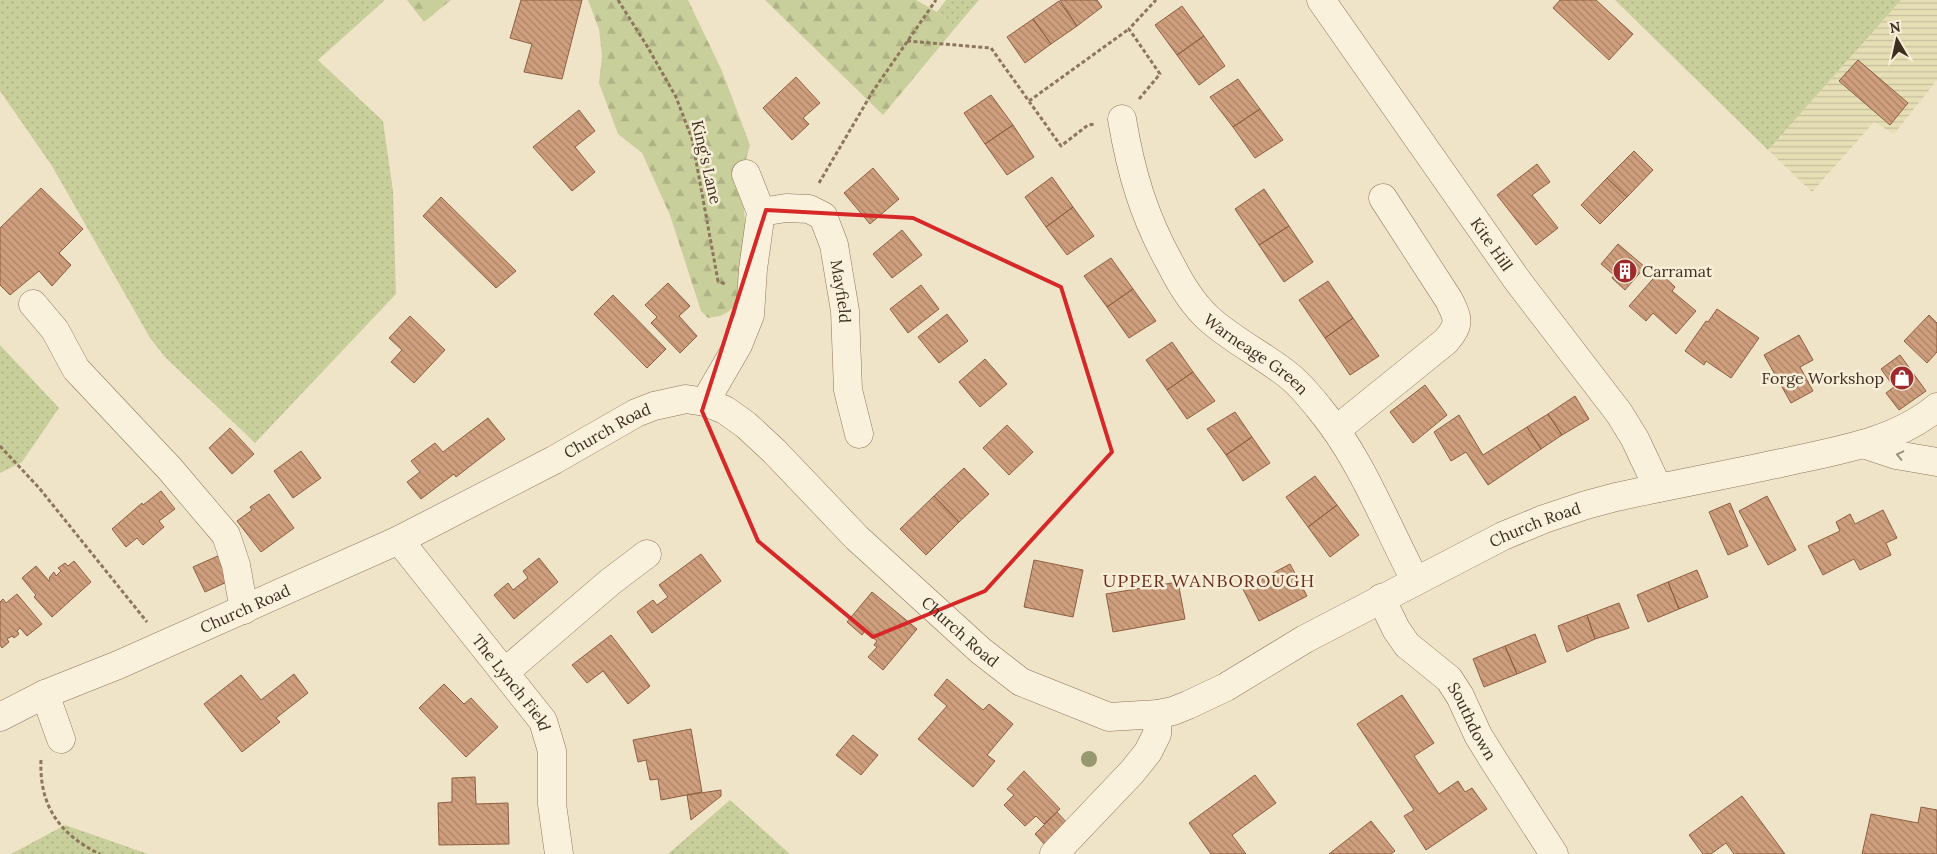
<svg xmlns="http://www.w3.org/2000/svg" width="1937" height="854" font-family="Lora,serif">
<defs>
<pattern id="farmland-rules" width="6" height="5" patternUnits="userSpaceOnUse" patternTransform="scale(1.25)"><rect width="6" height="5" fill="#e6deb5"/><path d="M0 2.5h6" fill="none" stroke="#c6bf9b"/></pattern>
<pattern id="green-dots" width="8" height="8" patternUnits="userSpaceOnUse" patternTransform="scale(1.25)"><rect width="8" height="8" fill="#c9cf9b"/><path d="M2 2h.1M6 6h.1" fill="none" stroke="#aeb285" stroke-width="1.8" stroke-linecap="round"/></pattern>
<pattern id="forest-firs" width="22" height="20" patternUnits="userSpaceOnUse" patternTransform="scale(1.25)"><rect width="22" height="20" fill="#c9cf9b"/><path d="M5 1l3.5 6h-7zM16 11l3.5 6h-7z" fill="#aeb285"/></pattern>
<pattern id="building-back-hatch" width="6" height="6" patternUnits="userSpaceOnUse" patternTransform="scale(1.25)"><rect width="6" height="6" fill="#cf9f7d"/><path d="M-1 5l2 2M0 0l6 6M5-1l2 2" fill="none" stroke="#a98266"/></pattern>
</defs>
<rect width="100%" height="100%" fill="#f0e4c8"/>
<path fill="url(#farmland-rules)" d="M1901 0H1937V80L1894 134 1874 122 1812 192 1768 150Z"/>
<path fill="url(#green-dots)" d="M0 0H385L318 60 383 121 393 191 396 294 255 443 165 357 150 338 52 166 0 91Z
M946 0H979L956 27 937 12Z
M1615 0H1901L1768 150Z
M0 345 59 408 22 462 0 473Z
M730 800 790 854H668Z
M65 825 148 854H11Z"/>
<path fill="url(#forest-firs)" d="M407 0H451L424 22Z
M588 0H688L722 71 750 145 746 159 743 196 748 263 739 302 728 312 720 316 708 318 701 311 670 215 642 153 618 134 599 83 602 56 599 29Z
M765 0H916L937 12 956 27 883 115Z"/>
<path fill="url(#building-back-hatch)" stroke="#8d5f41" d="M521 0H582L562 79 524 72 532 44 510 38Z
M1060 0H1097L1102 7 1077 26Z
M1560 0H1596L1633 34 1609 60 1553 8Z
M1059 1 1077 26 1051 44 1033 19Z
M1182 6 1204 36 1177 55 1155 25Z
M1033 19 1051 44 1025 63 1007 37Z
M1204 36 1225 66 1199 85 1177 55Z
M1858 60 1908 103 1890 125 1839 81Z
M796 77 820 103 803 118 809 124 792 140 763 108Z
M1238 79 1260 109 1233 127 1210 97Z
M991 95 1013 125 985 144 964 113Z
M1260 109 1283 140 1255 158 1233 127Z
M579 110 595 131 575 147 595 172 572 191 533 147Z
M1013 125 1034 157 1007 175 985 144Z
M1634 151 1653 170 1627 197 1607 178Z
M1537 164 1550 182 1532 195 1558 228 1536 245 1497 195Z
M873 168 899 199 870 224 844 193Z
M1052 177 1073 207 1046 227 1025 197Z
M1607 178 1627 197 1600 224 1581 205Z
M41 188 83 229 59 253 71 265 52 286 39 271 10 295 0 285V228Z
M1264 189 1289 226 1259 245 1235 209Z
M441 197 516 271 496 288 423 216Z
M1073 207 1094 236 1067 255 1046 227Z
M1289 226 1313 262 1284 282 1259 245Z
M902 230 922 255 892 278 873 254Z
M1618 244 1645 267 1625 290 1612 278 1614 275 1601 264Z
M1111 258 1133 289 1107 307 1084 276Z
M1659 272 1675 287 1672 291 1696 311 1676 334 1653 313 1646 321 1629 306Z
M1328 281 1353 318 1325 338 1299 300Z
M668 283 690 306 679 316 697 336 680 353 651 323 657 317 645 305Z
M921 285 939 309 908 333 890 309Z
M1133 289 1156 321 1129 338 1107 307Z
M613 295 666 349 647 368 594 314Z
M1717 309 1759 338 1731 378 1706 361 1704 365 1685 351 1706 321 1708 322Z
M947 314 968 341 939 363 918 337Z
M1929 315 1937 323V352L1927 363 1904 341Z
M410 316 445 350 414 383 391 362 402 350 389 338Z
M1353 318 1379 356 1350 375 1325 338Z
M1799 335 1813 360 1800 367 1813 391 1791 403 1764 355Z
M1172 342 1193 372 1167 390 1146 360Z
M1900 355 1926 391 1899 410 1886 393 1894 387 1881 369Z
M985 359 1007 384 980 407 959 382Z
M1193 372 1215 401 1187 419 1167 390Z
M1425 385 1447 415 1413 443 1390 412Z
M1575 396 1589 419 1562 435 1548 414Z
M1235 412 1252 437 1226 455 1207 429Z
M1548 414 1562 435 1541 449 1527 427Z
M1459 415 1483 455 1527 427 1541 449 1488 485 1466 452 1451 461 1434 432Z
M488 418 505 439 456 477 454 474 421 499 407 482 420 472 411 461 435 443 443 452Z
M1007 425 1033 452 1009 475 983 448Z
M230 428 254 454 232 474 209 448Z
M1252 437 1270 463 1243 481 1226 455Z
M301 451 321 478 293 498 274 471Z
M964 468 989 494 959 522 934 496Z
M1315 476 1337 505 1308 527 1286 497Z
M161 491 175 509 159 521 164 527 143 545 137 538 126 547 112 529 142 503 143 505Z
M269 494 294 528 261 552 237 521 252 510 250 507Z
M934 496 959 522 926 555 900 529Z
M1767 496 1796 550 1768 565 1739 511Z
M1730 503 1748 546 1728 555 1709 512Z
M1337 505 1359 535 1330 557 1308 527Z
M1883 510 1897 538 1886 543 1891 555 1860 570 1854 559 1823 575 1808 546 1840 531 1836 522 1850 514 1855 524Z
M701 554 721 581 652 633 637 612 653 600 657 605 668 597 659 585Z
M220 555 231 580 205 592 193 567Z
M539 558 558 582 514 619 494 595 508 583 513 590 528 578 523 571Z
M1034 560 1083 570 1073 617 1024 607Z
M74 561 91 582 52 617 34 597 36 595 22 578 36 566 49 581 50 579 49 578 54 572 56 576 61 571 58 568 65 563 68 566Z
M1290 564 1307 596 1259 621 1243 589Z
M1697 570 1708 597 1679 609 1668 582Z
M1178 582 1185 619 1113 632 1106 594Z
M1668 582 1679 609 1648 622 1637 595Z
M872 592 917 629 883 670 868 657 877 647 874 645 877 641 865 631 862 635 847 622Z
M17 594 42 624 27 636 20 628 17 631 19 634 14 638 12 636 7 639 9 642 2 648 0 645V602L3 599 6 603Z
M1619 603 1629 628 1595 639 1587 615Z
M1587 615 1595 639 1567 652 1558 626Z
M1535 634 1546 662 1517 674 1505 646Z
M611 635 650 686 628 704 603 671 587 683 572 665Z
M1505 646 1517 674 1484 687 1473 659Z
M294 674 308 693 276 718 280 722 242 752 204 704 241 675 261 700Z
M947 679 983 710 989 704 1013 724 987 755 995 761 973 787 918 739 947 706 934 695Z
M444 684 464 704 471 698 498 727 466 757 419 708Z
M1402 695 1434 743 1414 756 1439 794 1458 781 1465 792 1472 788 1487 809 1426 850 1404 816 1414 810 1357 724Z
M691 729 702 792 661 800 658 779 650 780 646 760 638 762 633 740Z
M853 735 878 755 861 775 836 755Z
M1024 771 1060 809 1044 824 1036 816 1025 826 1004 805 1014 795 1007 789Z
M1255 775 1276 803 1232 835 1246 854H1211L1189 823Z
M475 777 476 804 508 803 509 844 439 845 438 803 452 802V778Z
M721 790V796L691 820 687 795Z
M1742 796 1785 854H1734L1726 843 1711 854H1703L1689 835Z
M1921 807 1937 810V854H1862L1871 814 1918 823Z
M1057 812 1068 824 1046 846 1035 834Z
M1371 821 1395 851 1391 854H1329Z"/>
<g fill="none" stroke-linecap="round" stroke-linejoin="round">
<defs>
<g id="minor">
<path id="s1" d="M1321 0 1517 280 1619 413 1635 439 1658 488"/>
<path id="s2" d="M1122 119C1131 173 1144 217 1171 265 1181 285 1192 303 1208 318 1232 340 1263 355 1288 375 1300 384 1310 397 1319 408 1361 458 1385 523 1415 580"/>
<path id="s3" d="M761 212 786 208 809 209 823 216 834 245 845 311 848 390 859 434"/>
<path d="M33 304 55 330 76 369 170 469 226 535 236 565 244 610"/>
<path d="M705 402 738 345 750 315 753 269 761 212 746 174"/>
<path d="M1336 430 1446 341C1460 324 1459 320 1449 300L1383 198"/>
<path d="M1863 444 1896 455 1937 462"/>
<path id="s4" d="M399 540 543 721 552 751V804L559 854"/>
<path id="s5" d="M1381 598 1396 629 1407 645 1449 679 1460 696 1478 735 1494 761 1554 854"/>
<path d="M505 672 610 582 647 554"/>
<path d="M45 694 61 739"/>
<path id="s6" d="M0 717 45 694 118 665 399 540 554 460 636 413 654 406 686 399 705 402 725 410 746 425 774 451 857 538 981 651 1021 682 1109 717 1158 714 1173 711 1188 705 1226 687 1305 639 1503 536 1544 519 1586 505 1616 497C1671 485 1726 475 1781 463 1834 451 1894 443 1937 407"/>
<path d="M1054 854 1132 772 1148 752 1157 734 1158 714"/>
</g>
</defs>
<use href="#minor" stroke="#8d765c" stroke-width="29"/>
<path stroke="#8d765c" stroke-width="3" stroke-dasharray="4 2.5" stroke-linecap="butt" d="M618 0 647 46 676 97 692 139 718 281 725 284
M907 41 991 48 1061 146 1088 125 1095 124
M1139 99 1160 74 1129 29 1156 0
M1029 101 1129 29
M819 183 873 91 936 0
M0 446 40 489 147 622
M41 760C39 806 60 835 100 854"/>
<use href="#minor" stroke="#faf1dc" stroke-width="28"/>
</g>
<circle fill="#96986f" cx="1089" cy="759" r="8"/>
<defs><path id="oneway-chevron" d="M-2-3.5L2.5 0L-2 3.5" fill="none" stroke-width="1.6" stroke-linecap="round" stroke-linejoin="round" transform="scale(1.25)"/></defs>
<use stroke="#9c907e" href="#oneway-chevron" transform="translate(1900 455) rotate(-167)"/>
<path fill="none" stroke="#d62828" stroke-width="4" stroke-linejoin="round" d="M766 210 913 218 1061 287 1112 452 985 591 873 637 758 541 702 411Z"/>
<defs>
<symbol id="building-disc" viewBox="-11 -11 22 22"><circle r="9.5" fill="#9e2a2b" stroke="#f7eed8"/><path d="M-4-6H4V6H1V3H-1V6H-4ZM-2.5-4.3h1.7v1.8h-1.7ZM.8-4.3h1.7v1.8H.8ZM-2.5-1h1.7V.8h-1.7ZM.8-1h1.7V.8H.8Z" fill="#fff"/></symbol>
<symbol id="shop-disc" viewBox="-11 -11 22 22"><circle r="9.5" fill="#9e2a2b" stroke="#f7eed8"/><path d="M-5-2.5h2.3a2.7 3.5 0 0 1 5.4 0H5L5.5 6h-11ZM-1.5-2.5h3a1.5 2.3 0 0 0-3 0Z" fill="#fff"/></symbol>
</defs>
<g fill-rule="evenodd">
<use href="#building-disc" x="1611" y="257" width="28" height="28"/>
<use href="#shop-disc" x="1888" y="364" width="28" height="28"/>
</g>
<g text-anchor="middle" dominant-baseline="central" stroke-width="5" stroke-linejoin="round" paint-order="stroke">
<g font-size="16" fill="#3d2e20" stroke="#f7eed8">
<text transform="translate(707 162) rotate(77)">King's Lane</text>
<text stroke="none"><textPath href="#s1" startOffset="298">Kite Hill</textPath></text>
<text stroke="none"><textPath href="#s3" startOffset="142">Mayfield</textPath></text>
<text stroke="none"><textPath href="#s2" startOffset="280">Warneage Green</textPath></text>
<text stroke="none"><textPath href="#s6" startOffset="672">Church Road</textPath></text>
<text stroke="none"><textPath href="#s6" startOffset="1768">Church Road</textPath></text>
<text stroke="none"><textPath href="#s6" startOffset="268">Church Road</textPath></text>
<text stroke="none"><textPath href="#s6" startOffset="1122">Church Road</textPath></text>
<text stroke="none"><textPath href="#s4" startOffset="182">The Lynch Field</textPath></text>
<text stroke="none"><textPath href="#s5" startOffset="156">Southdown</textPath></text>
</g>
<g font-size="16" fill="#3d2e20" stroke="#f7eed8" text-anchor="start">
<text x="1642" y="271">Carramat</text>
<text x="1884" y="378" text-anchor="end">Forge Workshop</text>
</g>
<g font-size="18" letter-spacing="1" fill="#6b2e1e" stroke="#f7eed8">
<text x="1209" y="580">UPPER WANBOROUGH</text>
</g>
</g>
<g transform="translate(1897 40) rotate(351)" stroke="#f7eed8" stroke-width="4" paint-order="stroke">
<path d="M0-4L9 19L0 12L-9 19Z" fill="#3d2e20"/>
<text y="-8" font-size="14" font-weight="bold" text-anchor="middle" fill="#3d2e20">N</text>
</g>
</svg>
